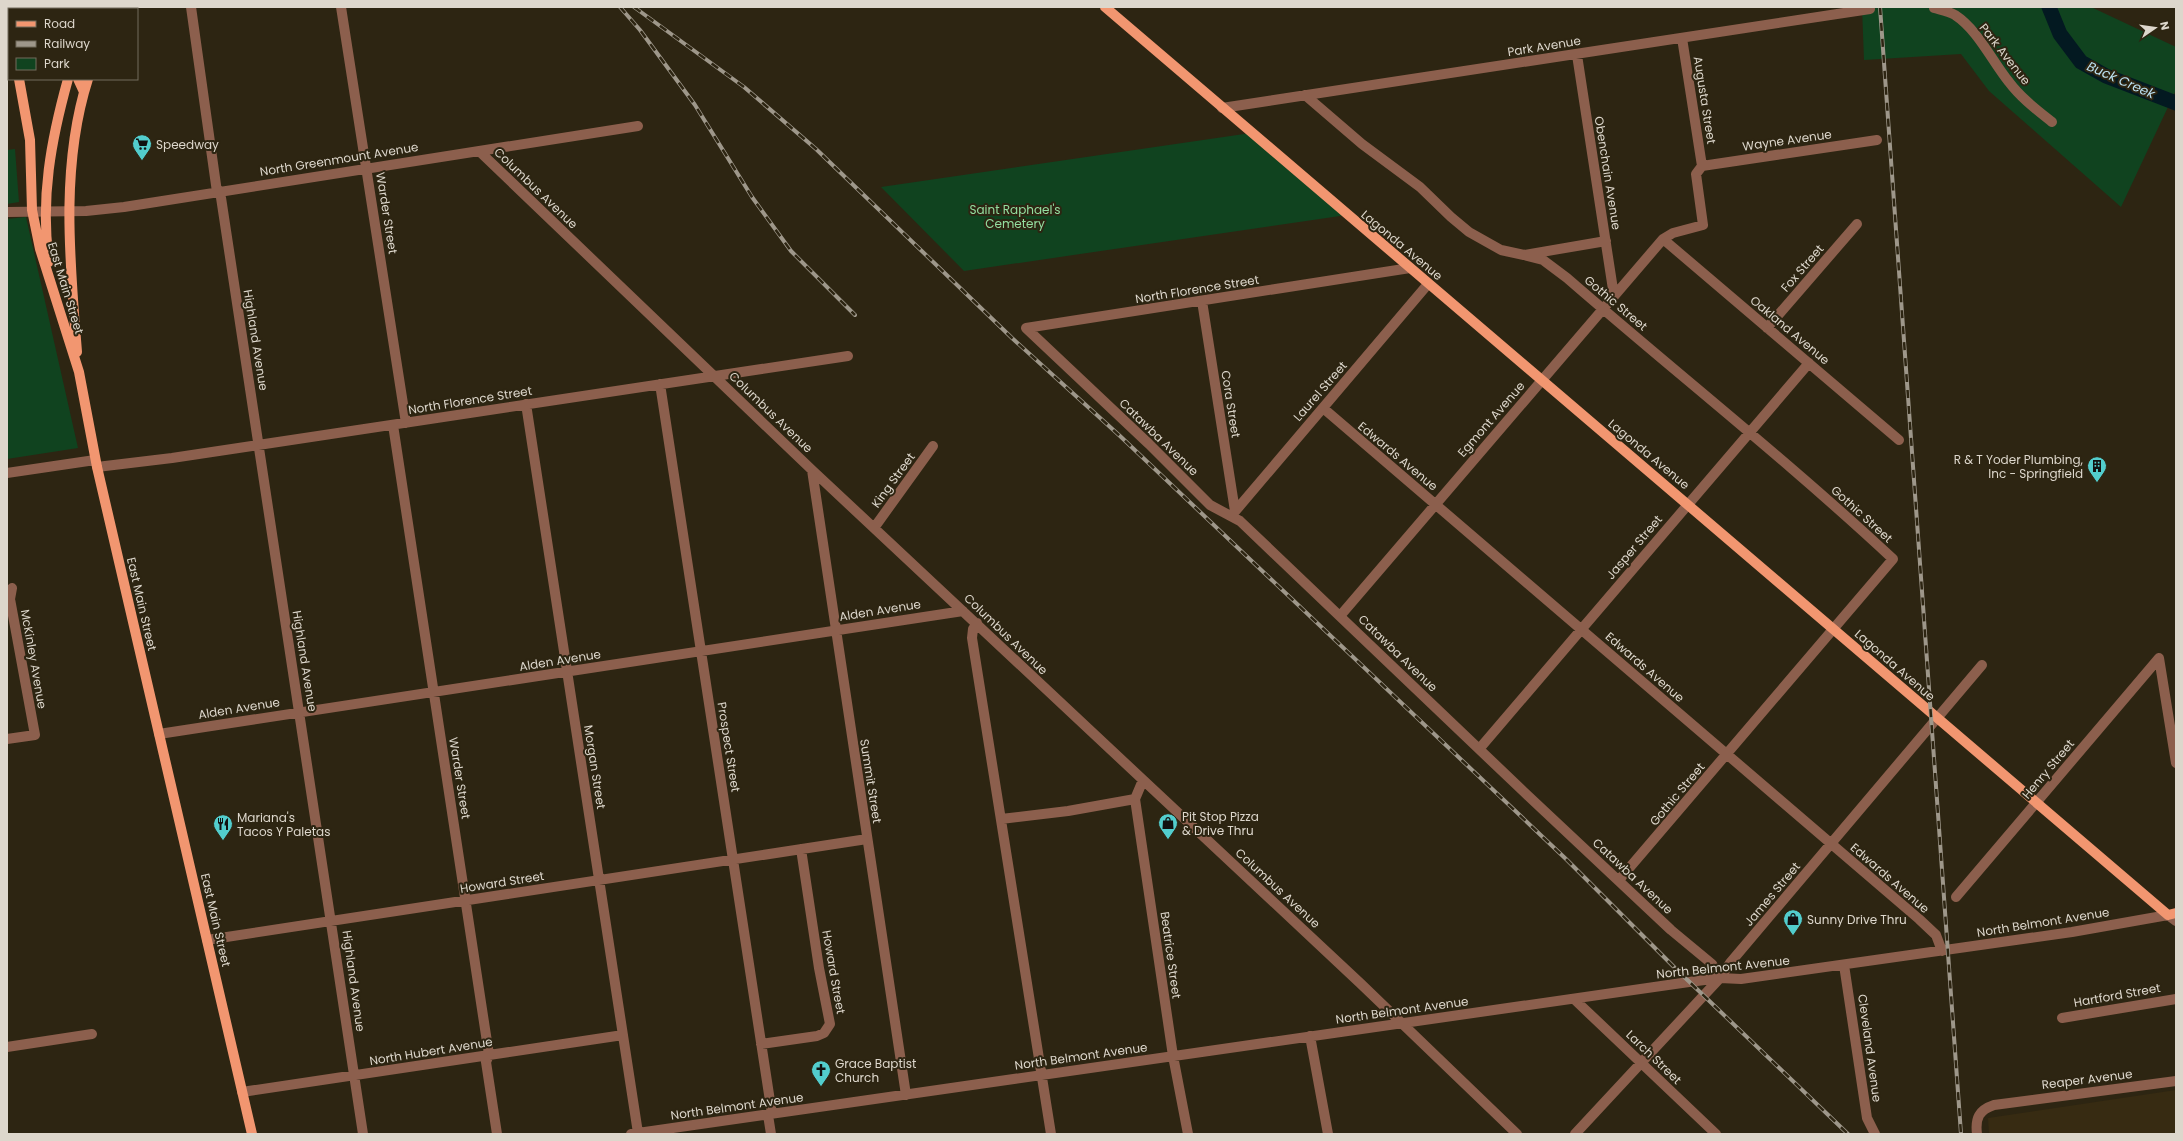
<svg xmlns="http://www.w3.org/2000/svg" width="2183" height="1141" font-family="Poppins,sans-serif">
<rect width="100%" height="100%" fill="#2d2512"/>
<path fill="#372b12" d="M2176 1090V1134H1989L1988 1118Z"/>
<path fill="#10431f" d="M1862 7H2091L2176 47V90L2121 207 1989 91 1961 54 1864 60Z
M1251 133 1347 215 964 271 881 187Z
M15 149 19 202 7 204V150Z
M26 217 78 448 7 459V219Z"/>
<g fill="none" stroke-linecap="round" stroke-linejoin="round">
<path stroke="#031921" stroke-width="15" d="M2049 7 2060 34 2081 62 2106 76 2176 103"/>
<path stroke="#8c5f4d" stroke-width="10" d="M191 7 217 192
M341 7 406 423
M1934 8C1941 10 1948 11 1955 15 1978 30 1992 61 2009 82 2021 98 2037 110 2052 122
M1682 38 1702 166
M1577 55 1614 296
M1305 95 1362 144 1420 187 1451 217 1469 232 1501 250 1524 255 1606 241
M1222 108 1870 9
M479 151 812 470 1360 983 1517 1134
M1702 166 1877 140
M220 191 363 1134
M7 212 86 211 124 207 638 126
M1663 239 1899 440
M1524 255 1543 260 1567 278C1675 372 1788 461 1893 559L1619 880
M1410 268 1026 328 1149 444 1210 505 1240 521 1523 791 1671 930 1712 964 1720 978
M1202 301 1235 511
M1767 328 1857 224
M660 384 772 1114
M526 404 638 1133
M1323 408 1919 919 1936 935 1942 951
M393 425 489 1055 486 1062 497 1134
M97 467 172 458 848 356
M812 470 906 1095
M7 473 95 460
M1232 515 1428 284
M874 528 933 446
M1340 616 1663 239 1673 233 1703 225 1696 174 1702 166
M977 623 973 629 972 638 1051 1134
M2159 658 2176 763
M159 734 963 611
M7 739 35 735 10 599 12 588
M1480 748 1809 363
M1143 780 1135 799 1173 1056 1188 1134
M1001 819 1068 811 1135 799
M1956 897 2159 658
M207 940 867 839
M1844 965 1867 1118 1875 1134
M1574 999 1716 1134
M2062 1018 2176 999
M1310 1036 1328 1134
M761 1044 817 1036 824 1033 830 1024 819 968 801 849
M7 1047 92 1034
M242 1092 623 1035
M768 1115 771 1134
M631 1134 1689 982 1720 978 1741 979 2072 932 2168 915 2176 921
M1575 1134 1720 978 1730 963 1982 665
M1977 1134C1975 1118 1979 1110 1994 1105L2176 1081"/>
<path stroke="#f29670" stroke-width="10" d="M7 7 9 18
M1105 7 2168 915 2176 913
M96 9V7
M114 9V7
M19 79 30 140 32 210 40 249 79 372 97 467 252 1134
M78 79 84 92
M49 262C40 199 51 140 68 79
M77 352C70 263 60 166 88 79"/>
<defs>
<path id="rail" d="M620 7 640 30 695 105 752 197 791 251 855 315
M634 7 744 87 816 149 1012 338 1120 436 1567 860 1676 969 1848 1134
M1880 7 1961 1134"/>
</defs>
<use href="#rail" stroke="#9e978a" stroke-width="4"/>
<use href="#rail" stroke="#2d2512" stroke-width="2.5" stroke-dasharray="8" stroke-linecap="butt"/>
</g>
<defs>
<symbol id="supermarket-pin" viewBox="-11 -11 22 30"><path d="M0 17L-7.5 6A9.5 9.5 0 1 1 7.5 6Z" fill="#52cdcd" stroke="#2d2512"/><path d="M-6-5.5h2.5l.6 2H6L4.5 2H-2.5L-4.4-4H-6ZM-1.5 3.2a1.3 1.3 0 1 0 .1 0ZM3 3.2a1.3 1.3 0 1 0 .1 0Z" fill="#111"/></symbol>
<symbol id="building-pin" viewBox="-11 -11 22 30"><path d="M0 17L-7.5 6A9.5 9.5 0 1 1 7.5 6Z" fill="#52cdcd" stroke="#2d2512"/><path d="M-4-6H4V6H1V3H-1V6H-4ZM-2.5-4.3h1.7v1.8h-1.7ZM.8-4.3h1.7v1.8H.8ZM-2.5-1h1.7V.8h-1.7ZM.8-1h1.7V.8H.8Z" fill="#111"/></symbol>
<symbol id="shop-pin" viewBox="-11 -11 22 30"><path d="M0 17L-7.5 6A9.5 9.5 0 1 1 7.5 6Z" fill="#52cdcd" stroke="#2d2512"/><path d="M-5-2.5h2.3a2.7 3.5 0 0 1 5.4 0H5L5.5 6h-11ZM-1.5-2.5h3a1.5 2.3 0 0 0-3 0Z" fill="#111"/></symbol>
<symbol id="restaurant-pin" viewBox="-11 -11 22 30"><path d="M0 17L-7.5 6A9.5 9.5 0 1 1 7.5 6Z" fill="#52cdcd" stroke="#2d2512"/><path d="M-5-6h1v4h1v-4h1v4h1v-4h1v5L-1.5 .5V6h-2V.5L-5-1ZM5-6V6H3V1.5H1.5Q1.5-4 5-6Z" fill="#111"/></symbol>
<symbol id="church-pin" viewBox="-11 -11 22 30"><path d="M0 17L-7.5 6A9.5 9.5 0 1 1 7.5 6Z" fill="#52cdcd" stroke="#2d2512"/><path d="M-1.2-6h2.4v3.5h3.3v2.4h-3.3V6h-2.4V-.1h-3.3v-2.4h3.3Z" fill="#111"/></symbol>
</defs>
<g fill-rule="evenodd">
<use href="#supermarket-pin" x="131" y="133" width="22" height="30"/>
<use href="#building-pin" x="2086" y="455" width="22" height="30"/>
<use href="#shop-pin" x="1157" y="812" width="22" height="30"/>
<use href="#restaurant-pin" x="212" y="813" width="22" height="30"/>
<use href="#shop-pin" x="1782" y="908" width="22" height="30"/>
<use href="#church-pin" x="810" y="1059" width="22" height="30"/>
</g>
<g text-anchor="middle" dominant-baseline="central" stroke-width="4" stroke-linejoin="round" paint-order="stroke">
<g font-size="12" fill="#ddd7cc" stroke="#2d2512">
<text transform="translate(1544 46) rotate(-9)">Park Avenue</text>
<text transform="translate(2005 54) rotate(52)">Park Avenue</text>
<text transform="translate(1705 100) rotate(81)">Augusta Street</text>
<text transform="translate(1787 140) rotate(-8)">Wayne Avenue</text>
<text transform="translate(339 159) rotate(-9)">North Greenmount Avenue</text>
<text transform="translate(1608 173) rotate(81)">Obenchain Avenue</text>
<text transform="translate(536 188) rotate(44)">Columbus Avenue</text>
<text transform="translate(387 213) rotate(81)">Warder Street</text>
<text transform="translate(1402 245) rotate(40)">Lagonda Avenue</text>
<text transform="translate(1802 268) rotate(-49)">Fox Street</text>
<text transform="translate(66 288) rotate(73)">East Main Street</text>
<text transform="translate(1197 289) rotate(-9)">North Florence Street</text>
<text transform="translate(1616 303) rotate(40)">Gothic Street</text>
<text transform="translate(1790 330) rotate(40)">Oakland Avenue</text>
<text transform="translate(256 340) rotate(81)">Highland Avenue</text>
<text transform="translate(1320 391) rotate(-49)">Laurel Street</text>
<text transform="translate(470 400) rotate(-9)">North Florence Street</text>
<text transform="translate(1231 404) rotate(81)">Cora Street</text>
<text transform="translate(771 412) rotate(44)">Columbus Avenue</text>
<text transform="translate(1491 419) rotate(-49)">Egmont Avenue</text>
<text transform="translate(1159 437) rotate(44)">Catawba Avenue</text>
<text transform="translate(1649 454) rotate(40)">Lagonda Avenue</text>
<text transform="translate(1398 456) rotate(40)">Edwards Avenue</text>
<text transform="translate(893 480) rotate(-54)">King Street</text>
<text transform="translate(1862 514) rotate(42)">Gothic Street</text>
<text transform="translate(1634 547) rotate(-50)">Jasper Street</text>
<text transform="translate(142 604) rotate(77)">East Main Street</text>
<text transform="translate(880 610) rotate(-9)">Alden Avenue</text>
<text transform="translate(1006 634) rotate(44)">Columbus Avenue</text>
<text transform="translate(1398 653) rotate(44)">Catawba Avenue</text>
<text transform="translate(34 659) rotate(80)">McKinley Avenue</text>
<text transform="translate(560 660) rotate(-9)">Alden Avenue</text>
<text transform="translate(305 661) rotate(81)">Highland Avenue</text>
<text transform="translate(1895 665) rotate(41)">Lagonda Avenue</text>
<text transform="translate(1645 667) rotate(41)">Edwards Avenue</text>
<text transform="translate(239 708) rotate(-9)">Alden Avenue</text>
<text transform="translate(729 747) rotate(81)">Prospect Street</text>
<text transform="translate(595 767) rotate(81)">Morgan Street</text>
<text transform="translate(2048 769) rotate(-50)">Henry Street</text>
<text transform="translate(460 778) rotate(81)">Warder Street</text>
<text transform="translate(871 781) rotate(81)">Summit Street</text>
<text transform="translate(1677 794) rotate(-50)">Gothic Street</text>
<text transform="translate(1633 876) rotate(43)">Catawba Avenue</text>
<text transform="translate(1890 878) rotate(41)">Edwards Avenue</text>
<text transform="translate(502 882) rotate(-9)">Howard Street</text>
<text transform="translate(1278 888) rotate(43)">Columbus Avenue</text>
<text transform="translate(1772 894) rotate(-50)">James Street</text>
<text transform="translate(216 920) rotate(77)">East Main Street</text>
<text transform="translate(2043 922) rotate(-9)">North Belmont Avenue</text>
<text transform="translate(1171 955) rotate(82)">Beatrice Street</text>
<text transform="translate(1723 967) rotate(-6)">North Belmont Avenue</text>
<text transform="translate(834 972) rotate(80)">Howard Street</text>
<text transform="translate(354 981) rotate(82)">Highland Avenue</text>
<text transform="translate(2117 995) rotate(-10)">Hartford Street</text>
<text transform="translate(1402 1010) rotate(-8)">North Belmont Avenue</text>
<text transform="translate(1870 1048) rotate(82)">Cleveland Avenue</text>
<text transform="translate(431 1051) rotate(-9)">North Hubert Avenue</text>
<text transform="translate(1081 1056) rotate(-8)">North Belmont Avenue</text>
<text transform="translate(1654 1057) rotate(44)">Larch Street</text>
<text transform="translate(2087 1079) rotate(-7)">Reaper Avenue</text>
<text transform="translate(737 1106) rotate(-8)">North Belmont Avenue</text>
</g>
<g font-size="12" fill="#ddd7cc" stroke="#2d2512" text-anchor="start">
<text x="156" y="144">Speedway</text>
<text x="2083" y="459" text-anchor="end">R &amp; T Yoder Plumbing,<tspan x="2083" dy="14">Inc - Springfield</tspan></text>
<text x="1182" y="816">Pit Stop Pizza<tspan x="1182" dy="14">&amp; Drive Thru</tspan></text>
<text x="237" y="817">Mariana's<tspan x="237" dy="14">Tacos Y Paletas</tspan></text>
<text x="1807" y="919">Sunny Drive Thru</text>
<text x="835" y="1063">Grace Baptist<tspan x="835" dy="14">Church</tspan></text>
</g>
<g font-size="12" fill="#93dea0" stroke="#2d2512">
<text x="1015" y="209">Saint Raphael's<tspan x="1015" dy="14">Cemetery</tspan></text>
</g>
<g font-size="13" font-style="italic" fill="#bde3f4" stroke="#2d2512">
<text transform="translate(2121 80) rotate(24)">Buck Creek</text>
</g>
</g>
<rect width="2183" height="1141" fill="none" stroke="#ddd7cc" stroke-width="16"/>
<rect x="8" y="8" width="130" height="72" fill="#2d2512" stroke="#736c5c"/>
<rect x="16" y="21" width="20" height="6" fill="#f29670" stroke="#736c5c"/>
<text x="44" y="28" font-size="12" fill="#ddd7cc">Road</text>
<rect x="16" y="41" width="20" height="6" fill="#9e978a" stroke="#736c5c"/>
<text x="44" y="48" font-size="12" fill="#ddd7cc">Railway</text>
<rect x="16" y="58" width="20" height="12" fill="#10431f" stroke="#736c5c"/>
<text x="44" y="68" font-size="12" fill="#ddd7cc">Park</text>
<g transform="translate(2155 28) rotate(77)" stroke="#2d2512" stroke-width="3" paint-order="stroke">
<path d="M0-3L7 15L0 10L-7 15Z" fill="#ddd7cc"/>
<text y="-6" font-size="11" font-weight="bold" text-anchor="middle" fill="#ddd7cc">N</text>
</g>
</svg>
